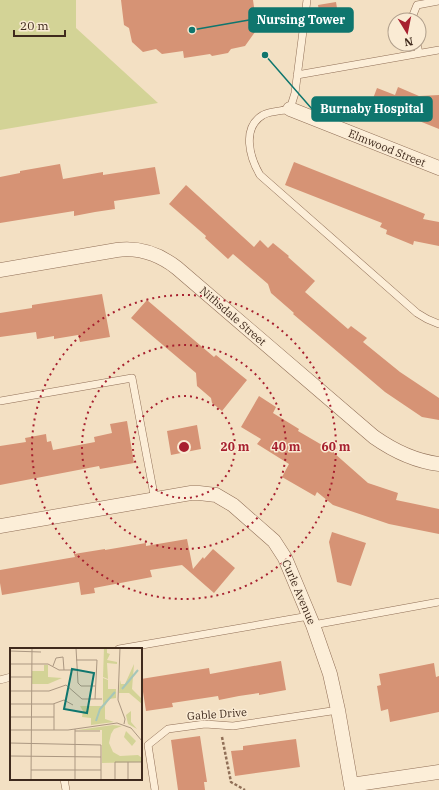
<svg xmlns="http://www.w3.org/2000/svg" width="439" height="790" font-family="'IBM Plex Serif',serif">
<rect width="100%" height="100%" fill="#f3e0c3"/>
<path fill="#d3d396" d="M0 0H76V28L158 103 0 130Z"/>
<path fill="#d69375" d="M121 0H253L255 14 252 18 255 32 245 46 231 49 228 53 212 56 210 54 184 58 183 51 162 54 156 49 143 52 132 42 129 28 124 25Z
M336 2 339 20 321 23 318 5Z
M398 87 419 96 439 95V129L387 108 385 115 369 109 377 88 395 95Z
M294 162 425 214 423 219 439 222V246L414 241 413 245 386 234 387 230 380 227 382 223 285 185Z
M60 164 63 179 103 172V175L155 167 160 194 114 201 115 209 95 212 74 216V211L0 223V177L20 173V171Z
M186 185 254 247 260 240 268 248 273 243 289 256 288 257 315 281 305 292 348 329 351 326 367 338 363 342 400 372 439 398V420L422 417 385 392 293 314 294 313 271 293 268 284 233 254 228 259 205 238 206 236 169 204Z
M102 294 110 337 80 342 78 335 54 339V336L37 339 36 332 0 337V313L32 308V305Z
M147 300 214 357 216 355 247 380 222 411 212 403 211 398 197 386 196 373 131 318Z
M259 396 276 407 273 413 299 429 298 431 334 452V453L368 483 398 493 396 500 439 509V534L389 524 333 505 317 492 315 496 282 477 289 464 257 444 261 439 241 427Z
M127 421 134 463 100 469 99 466 0 485V446L26 442 25 438 46 434 47 442 51 441 53 450 95 442 94 437 112 433 110 424Z
M197 425 201 449 171 455 167 431Z
M332 532 366 543 351 586 337 582 329 542Z
M187 539 193 569 203 557 204 559 213 549 235 568 214 593 182 565 150 570 152 577 94 588 95 593 81 595 79 582 2 595 0 583V570L75 557 74 554 105 549V550L146 543V546Z
M281 661 286 690 259 695V693L239 696 219 700 218 696 172 703 173 707 146 711 141 679 209 668 210 674Z
M434 663 436 677 439 676V712L390 722 388 709 381 711 377 686 381 685 379 674Z
M200 736 207 782H204L205 790H178L171 740Z
M296 739 300 767 235 776 231 751 243 750V746Z"/>
<g fill="none" stroke-linecap="round" stroke-linejoin="round">
<defs>
<path id="lane" d="M307 0 295 93 290 109C282 111 271 111 263 115 241 128 250 158 260 175L417 313 427 319 439 324
M414 20 413 15 417 5 439 1
M417 44 419 53
M297 75 439 50
M0 401 132 378 155 500
M313 625 439 602
M119 649 309 616
M0 680 11 677
M64 779 66 790
M155 790 148 745 168 729 205 724 233 726 338 710"/>
<path id="street" d="M290 109 439 168
M0 270 117 250C140 247 159 254 177 268L374 437C394 451 414 461 439 464
M0 526 191 493H199L216 495 233 505 274 541 285 558 313 625 330 674 338 710 352 790
M351 785 439 772"/>
</defs>
<use href="#lane" stroke="#906f57" stroke-width="8"/>
<use href="#street" stroke="#906f57" stroke-width="15"/>
<path stroke="#906f57" stroke-width="2.5" stroke-dasharray="3 2" stroke-linecap="butt" d="M222 737 231 782 245 790"/>
<use href="#lane" stroke="#fceed8" stroke-width="7"/>
<use href="#street" stroke="#fceed8" stroke-width="14"/>
</g>
<g fill="none" stroke="#a7202f" stroke-width="2" stroke-dasharray="2 4">
<circle cx="184" cy="447" r="51"/>
<circle cx="184" cy="447" r="102"/>
<circle cx="184" cy="447" r="152"/>
</g>
<g text-anchor="middle" dominant-baseline="central" stroke-width="3" stroke-linejoin="round" paint-order="stroke">
<g font-size="11" fill="#3f2a1d" stroke="#faebd4">
<text transform="translate(387 148) rotate(22)">Elmwood Street</text>
<text transform="translate(233 316) rotate(41)">Nithsdale Street</text>
<text transform="translate(299 592) rotate(67)">Curle Avenue</text>
<text transform="translate(217 714) rotate(-4)">Gable Drive</text>
</g>
</g>
<g transform="translate(10 648)">
<rect width="132" height="132" fill="#f3e0c3"/>
<path d="M94 0H97V5L100 6 97 12 107 14V16L97 15 98 31 93 29ZM124 16 122 41 132 51V56L119 45H109L110 32 111 36H115ZM34 17H38V29L52 30 38 36H22V23H34ZM93 30 98 32V41H106V50L99 51 95 58V71L104 74 81 77V70L72 69 73 63 70 58H93ZM121 63V74L127 81 118 76 116 67ZM103 77 112 78 104 81 101 86 99 95 103 104 110 108 128 107 132 110V114L92 115V82H68ZM116 83 126 93 122 98 114 89Z" fill="#d3d396"/>
<path fill="none" stroke="#a6c6b9" stroke-width="2" d="M112 41 128 22M86 73 90 61 105 44"/>
<path fill="none" stroke="#ab9781" stroke-width="1" d="M66 0 68 35 71 38H85M110 0 108 52 115 71 114 76M0 3 31 4M66 12H87L85 51M0 16H38L49 22H66M43 18 46 10 53 9 54 22M0 29H22M0 43H39L56 37 72 51H92M0 56H43L54 52 63 57M44 56V82M0 69H44M0 82H58L107 75 121 80 132 93M65 83H90M0 95 91 97V132M0 108 91 109M21 122H91M21 132 22 0M65 132V81M105 132V114H132M118 132V114"/>
<path fill="#0f766e" fill-opacity="0.15" stroke="#0f766e" stroke-width="2" d="M62 21 84 25 77 65 54 61Z"/>
<rect width="132" height="132" fill="none" stroke="#3f2a1d" stroke-width="2"/>
</g>
<circle cx="184" cy="447" r="6" fill="#a7202f" stroke="#faebd4" stroke-width="2"/>
<g font-size="12" text-anchor="middle" font-weight="bold" fill="#a7202f" stroke="#faebd4" stroke-width="3" stroke-linejoin="round" paint-order="stroke">
<text x="235" y="451">20 m</text>
<text x="286" y="451">40 m</text>
<text x="336" y="451">60 m</text>
</g>
<path fill="none" stroke="#0f766e" stroke-width="1.5" d="M192 30L249 20M265 55L312 109"/>
<g fill="#0f766e" stroke="#faebd4" stroke-width="1.5">
<circle cx="192" cy="30" r="4"/>
<circle cx="265" cy="55" r="4"/>
</g>
<g fill="#0f766e" stroke="#0f766e" stroke-width="1.5">
<rect x="249" y="8" width="104" height="24" rx="4"/>
<rect x="312" y="97" width="120" height="24" rx="4"/>
</g>
<g font-size="12" text-anchor="middle" font-weight="bold" fill="#fff">
<text x="301" y="24">Nursing Tower</text>
<text x="372" y="113">Burnaby Hospital</text>
</g>
<g transform="translate(407 32) rotate(170)"><circle r="19" fill="#faebd4" stroke="#af9e8b"/>
<path d="M0-3L7 15L0 10L-7 15Z" fill="#a7202f"/>
<text y="-6" font-size="11" font-weight="bold" text-anchor="middle" fill="#3f2a1d">N</text>
</g>
<path d="M14 30v6h51v-6" fill="none" stroke="#3f2a1d" stroke-width="2"/>
<text x="20" y="30" font-size="12" fill="#3f2a1d" stroke="#faebd4" stroke-width="3" paint-order="stroke">20 m</text>
</svg>
